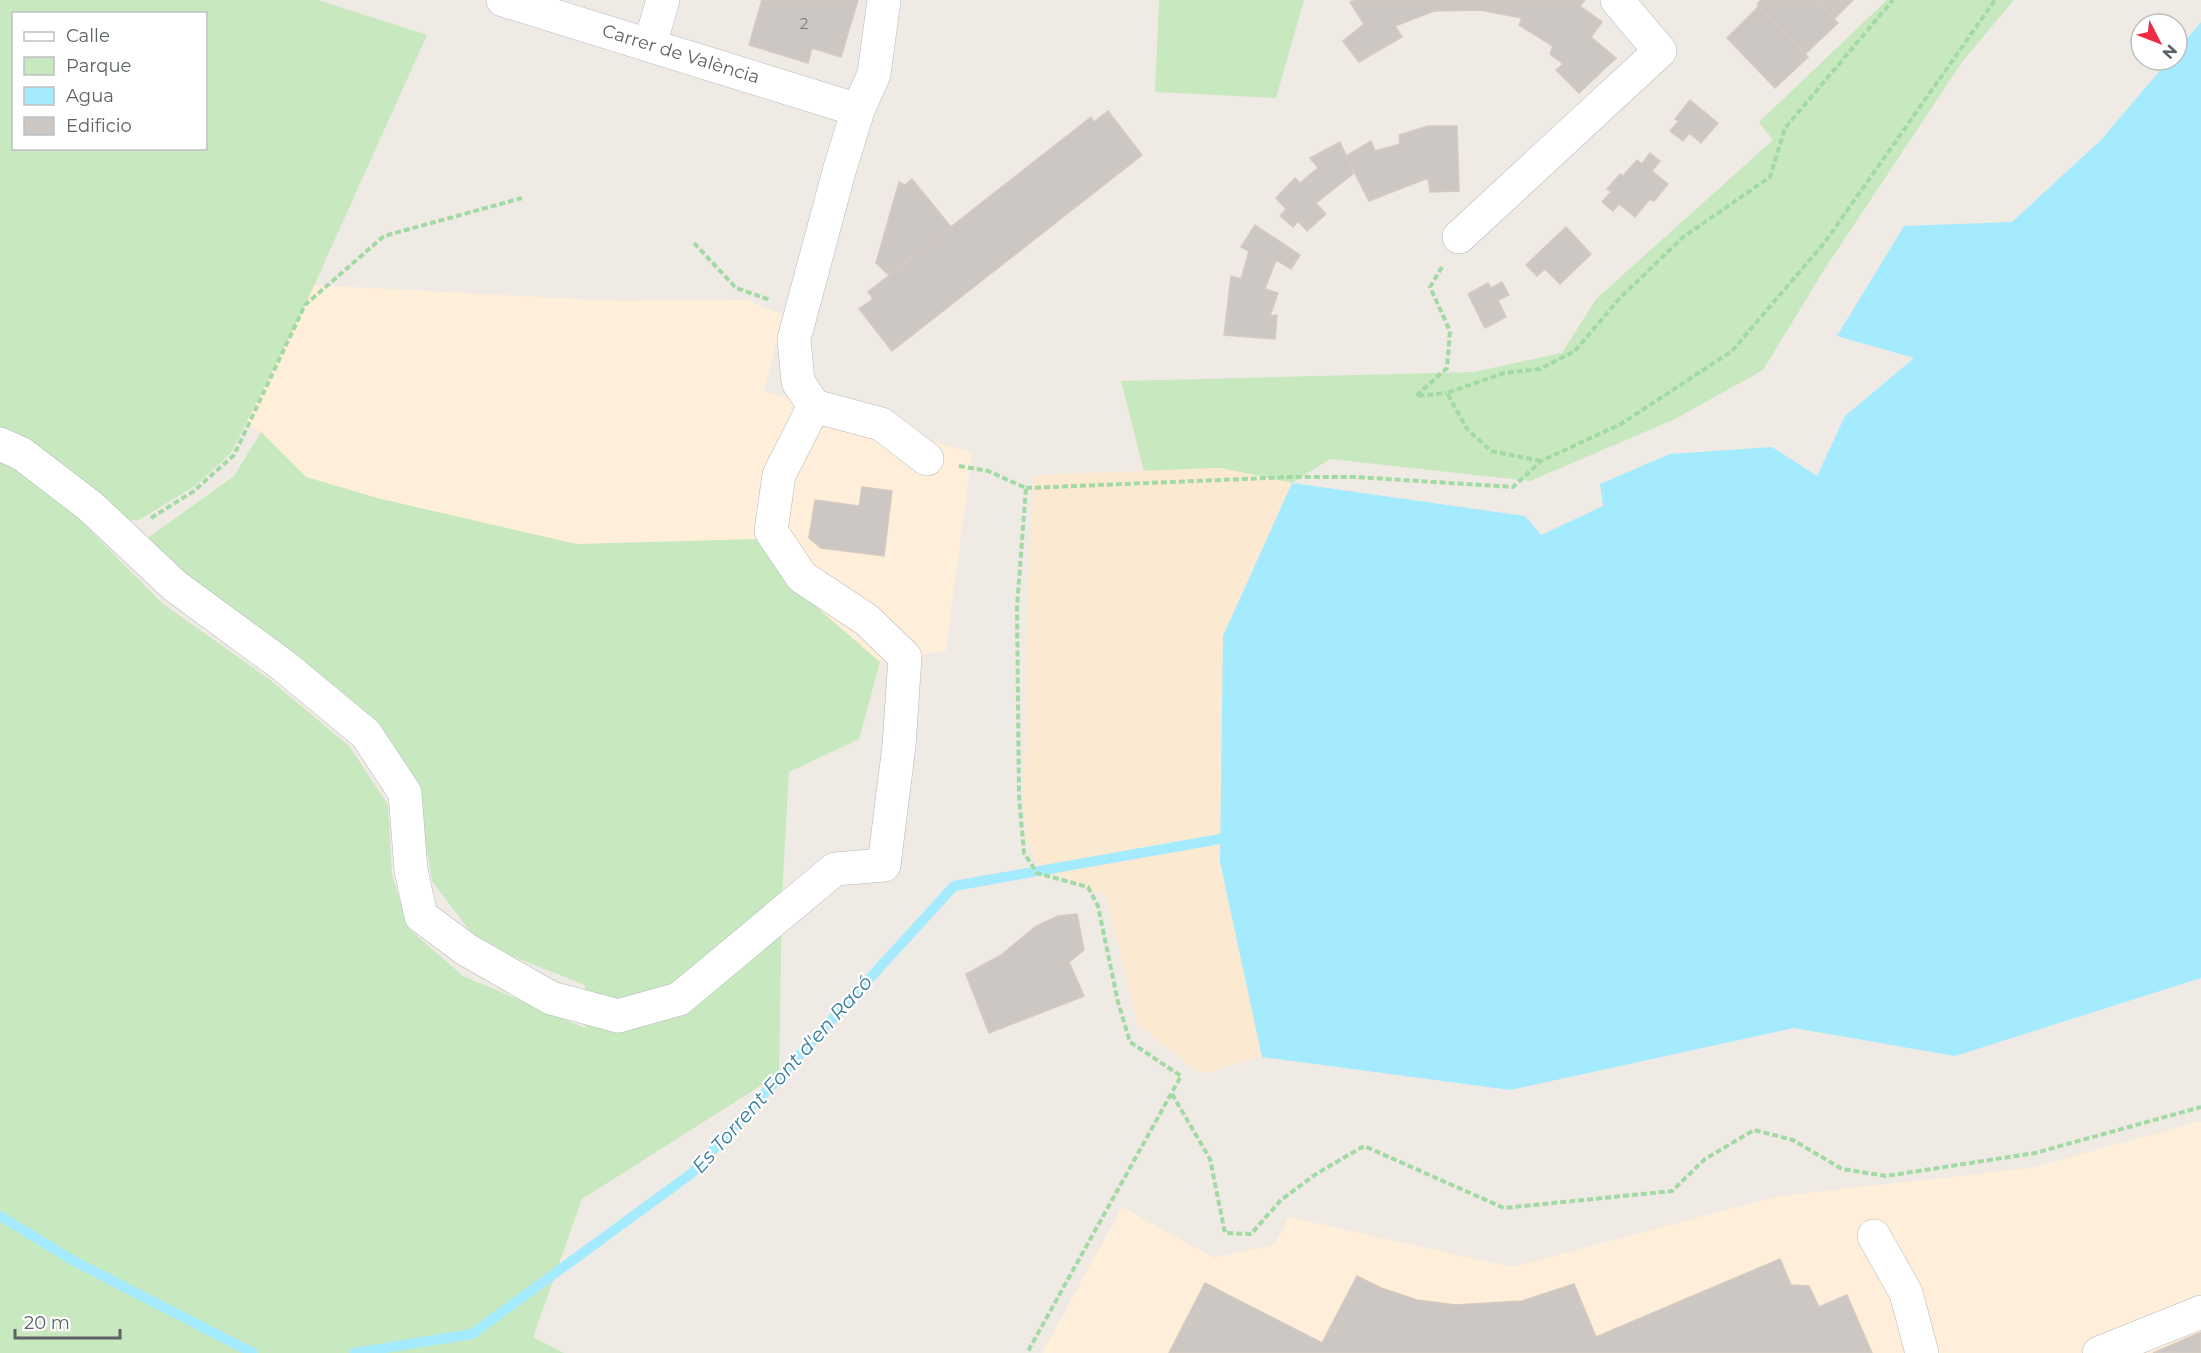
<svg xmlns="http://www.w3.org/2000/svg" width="2201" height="1353" font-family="Montserrat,sans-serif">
<rect width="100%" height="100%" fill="#efeae4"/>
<path fill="#ffeed9" d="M314 285 620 301 746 300 784 315 764 391 972 453 946 651 880 662 799 592 643 544H576L377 498 306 477 261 432 245 424Z
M2201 1121V1353H1042L1122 1207 1214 1258 1274 1244 1289 1217 1512 1267 1779 1196 2030 1168Z"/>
<path fill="#c8e8bf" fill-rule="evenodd" d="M0 0H318L427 35 303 310 231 453 195 486 139 520 123 521 67 466 0 432ZM14 14H206V148H14Z
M1159 0H1304L1276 98 1155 92Z
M1887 0H2014L1962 62 1824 270 1763 370 1675 419 1530 481 1330 459 1292 483 1220 468 1144 471 1121 381 1473 372 1562 353 1596 299 1773 140 1759 122Z
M261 432 306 477 377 498 576 544 757 539 799 592 880 662 859 739 789 772 782 895 779 1074 582 1199 533 1337 564 1353H0V461L14 466 76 516 163 604 269 679 350 747 388 805 392 875 409 929 463 976 585 1028V985L479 943 432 881 414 776 378 727 142 542 234 476Z"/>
<path fill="#fce9d2" d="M1220 468 1292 483 1223 636 1220 862 1262 1057 1201 1074 1138 1025 1106 896 1039 868 1026 838 1024 808 1027 605 1034 475Z"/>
<path fill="#a4ebff" d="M2201 22V978L1955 1056 1794 1028 1510 1090 1262 1057 1220 862 1223 636 1292 483 1525 516 1541 535 1603 506 1600 484 1670 454 1772 447 1817 476 1845 416 1914 358 1837 336 1904 226 2012 222 2101 140 2169 60H2177V50Z"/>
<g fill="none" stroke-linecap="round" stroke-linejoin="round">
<path stroke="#a4ebff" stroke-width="10" d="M0 1216 72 1260 253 1353
M354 1353 472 1334 692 1173 954 886 1220 839"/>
</g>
<path fill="#ccc7c3" stroke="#d4cac2" stroke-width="1.5" d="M762 0H858L841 57 812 48 808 63 749 45Z
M1355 0H1585L1580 6 1602 22 1591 37 1616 58 1579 93 1556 70 1563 64 1550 54 1553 46 1519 25 1522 18 1480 10 1434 11 1395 26 1402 37 1359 62 1343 41 1364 24 1350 2Z
M1761 0H1816L1838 23 1805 54 1757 4Z
M1816 0H1853L1834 19Z
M1759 6 1808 57 1775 88 1727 38Z
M1690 100 1718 123 1701 143 1689 133 1683 141 1670 131 1679 121 1675 119Z
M1108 111 1142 155 892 351 859 309 873 299 868 292 1091 117 1094 122Z
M1428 126H1457L1459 191 1430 192 1428 178 1369 201 1346 156 1371 141 1375 151 1400 144 1399 135Z
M1340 142 1354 173 1316 203 1326 214 1307 231 1298 221 1293 227 1280 216 1286 209 1276 198 1295 178 1300 183 1318 168 1310 158Z
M1650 153 1660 161 1652 171 1668 184 1654 201 1650 199 1635 217 1619 204 1613 211 1602 202 1611 192 1607 189 1620 174 1623 176 1637 160 1642 164Z
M912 179 951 227 889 275 876 263 899 182 905 185Z
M1255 225 1300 255 1291 269 1276 260 1265 289 1278 293 1270 316 1277 315 1275 339 1224 335 1231 276 1241 279 1249 251 1241 247Z
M1566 227 1591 254 1560 284 1545 269 1537 276 1526 265Z
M1502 282 1509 295 1498 300 1506 317 1485 328 1468 294 1488 283 1491 288Z
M862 487 892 491 884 556 821 548 809 538 815 500 859 506Z
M1077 914 1084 950 1069 962 1084 996 989 1033 966 974 1001 955 1035 927 1058 916Z
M1780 1259 1791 1285 1809 1286 1819 1307 1847 1295 1872 1353H1169L1205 1283 1322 1343 1357 1276 1381 1288 1417 1300 1456 1305 1522 1301 1574 1284 1596 1337Z
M2201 1332V1353H2153Z"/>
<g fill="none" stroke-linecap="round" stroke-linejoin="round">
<defs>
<path id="minor" d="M503 0 858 110
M884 0 874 74 858 110 840 168 794 339 798 382 814 406 881 424 927 459
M650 44 663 0
M1459 237 1660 51 1617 0
M0 444 22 454 90 506 175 586 284 666 366 734 405 793 411 870 421 916 467 950 551 998 618 1016 679 999 835 869 884 865 899 746 905 657 867 620 802 577 771 531 779 475 814 406
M1874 1236 1906 1293 1922 1353
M2099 1353 2201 1312"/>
</defs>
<use href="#minor" stroke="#b5b8bb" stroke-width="34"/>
<path stroke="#a2daa4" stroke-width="4" stroke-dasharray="6 3" stroke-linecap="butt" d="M694 243 736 288 770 300
M1442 267 1430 287 1450 331 1447 368 1416 396 1447 393
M1541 461 1491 451 1467 429 1447 393 1504 373 1540 369 1575 351 1619 299 1682 238 1770 177 1785 128 1893 0
M959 466 988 471 1026 488 1017 607 1019 796 1024 853 1037 873 1088 887 1098 906 1118 1002 1130 1042 1181 1076 1027 1353
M1026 488 1291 477H1356L1513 487 1541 461 1621 424 1732 351 1825 242 1995 0
M151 518 194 491 234 455 305 305 384 236 522 198
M1172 1094 1210 1159 1225 1233 1251 1234 1281 1200 1316 1174 1364 1146 1504 1208 1672 1191 1705 1159 1754 1130 1793 1140 1842 1169 1886 1176 2035 1153 2201 1107"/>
<use href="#minor" stroke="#fff" stroke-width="33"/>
</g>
<g text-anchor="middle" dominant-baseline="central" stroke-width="4.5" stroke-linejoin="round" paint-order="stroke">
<g font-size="15" fill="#787b7c">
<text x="804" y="23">2</text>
</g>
<g font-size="18" fill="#5c6265" stroke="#fff">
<text transform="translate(681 54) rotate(17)">Carrer de València</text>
</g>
<g font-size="20" font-style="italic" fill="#357c9a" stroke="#fff">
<text transform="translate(782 1074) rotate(-48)">Es Torrent Font d'en Racó</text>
</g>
</g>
<rect x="12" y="12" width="195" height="138" fill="#ffffff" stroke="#bec0c1" stroke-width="1.5"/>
<rect x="24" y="32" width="30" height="9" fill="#ffffff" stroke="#bec0c1" stroke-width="1.5"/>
<text x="66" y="42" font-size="18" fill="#5c6265">Calle</text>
<rect x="24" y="57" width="30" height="18" fill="#c8e8bf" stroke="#bec0c1" stroke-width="1.5"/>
<text x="66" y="72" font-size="18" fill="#5c6265">Parque</text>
<rect x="24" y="87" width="30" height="18" fill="#a4ebff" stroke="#bec0c1" stroke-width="1.5"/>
<text x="66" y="102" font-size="18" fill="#5c6265">Agua</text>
<rect x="24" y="117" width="30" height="18" fill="#ccc7c3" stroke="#bec0c1" stroke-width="1.5"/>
<text x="66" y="132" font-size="18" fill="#5c6265">Edificio</text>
<g transform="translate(2159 42) rotate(132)"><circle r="28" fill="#ffffff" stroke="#bec0c1" stroke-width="1.5"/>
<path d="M0-4.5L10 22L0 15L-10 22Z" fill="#f02945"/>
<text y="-9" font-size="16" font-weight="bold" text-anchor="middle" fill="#5c6265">N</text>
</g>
<path d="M15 1329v9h105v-9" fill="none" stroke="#5c6265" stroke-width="3"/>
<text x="24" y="1329" font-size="18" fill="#5c6265" stroke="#ffffff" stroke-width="4.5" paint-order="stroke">20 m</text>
</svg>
